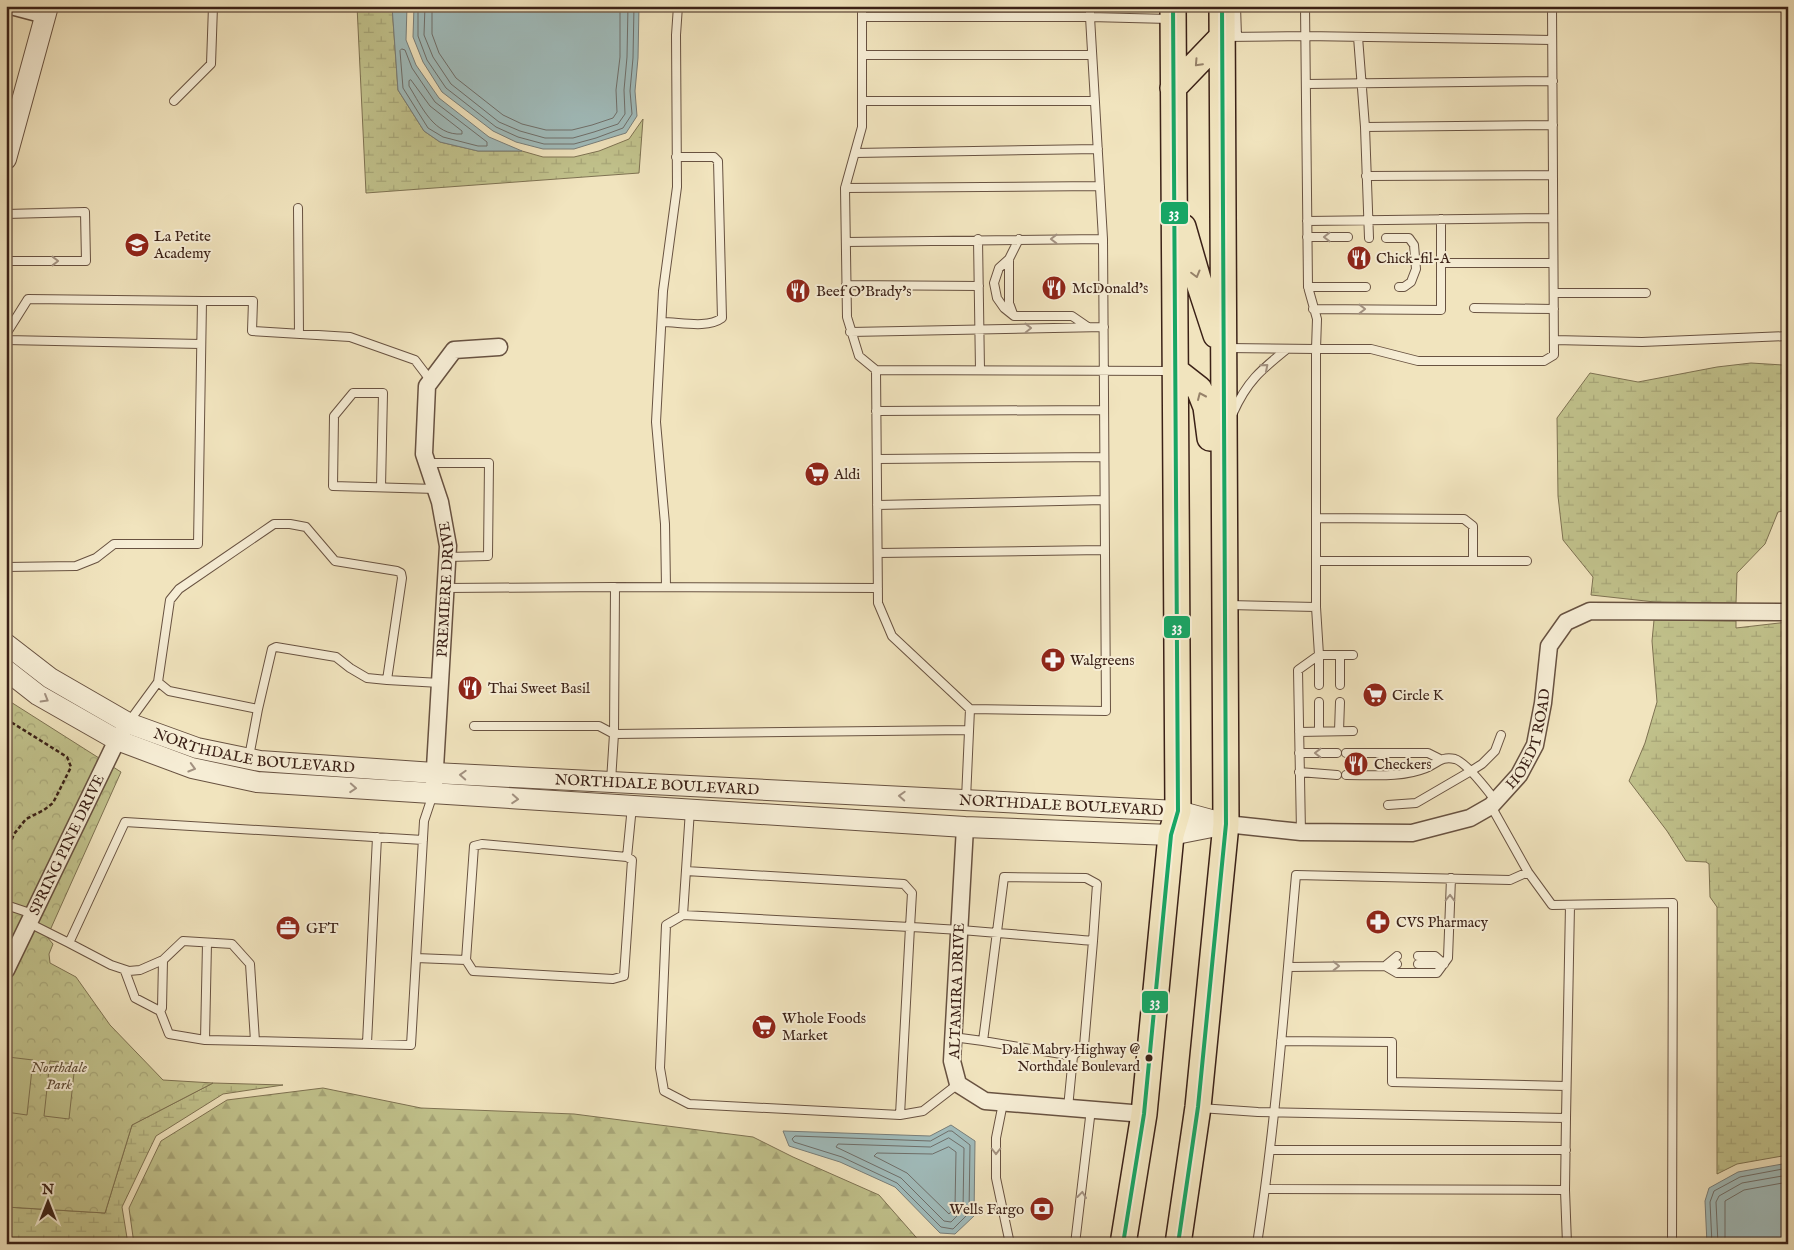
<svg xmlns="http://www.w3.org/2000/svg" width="1794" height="1250" font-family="'IM FELL English',serif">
<defs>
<pattern id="forest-firs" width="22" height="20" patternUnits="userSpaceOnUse" patternTransform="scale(1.25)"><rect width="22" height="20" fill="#c1c28c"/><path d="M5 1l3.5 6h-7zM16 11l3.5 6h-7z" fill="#a7a678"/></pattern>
<pattern id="wetland-marsh" width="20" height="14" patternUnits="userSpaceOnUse" patternTransform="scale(1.25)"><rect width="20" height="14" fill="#c1c28c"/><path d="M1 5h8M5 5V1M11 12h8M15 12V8" fill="none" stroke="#a7a678"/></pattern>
<pattern id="park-crowns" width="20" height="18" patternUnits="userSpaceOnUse" patternTransform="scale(1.25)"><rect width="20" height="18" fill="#c1c28c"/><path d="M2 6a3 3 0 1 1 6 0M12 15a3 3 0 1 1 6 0" fill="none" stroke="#a7a678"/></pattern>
</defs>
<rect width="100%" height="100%" fill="#f1e4be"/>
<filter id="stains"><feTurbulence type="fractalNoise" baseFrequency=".004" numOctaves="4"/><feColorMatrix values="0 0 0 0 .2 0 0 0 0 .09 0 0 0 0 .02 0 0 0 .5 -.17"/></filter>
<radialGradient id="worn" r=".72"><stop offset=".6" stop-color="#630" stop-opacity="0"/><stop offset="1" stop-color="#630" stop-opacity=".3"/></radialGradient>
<path fill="url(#forest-firs)" stroke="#7e7252" d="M323 1088 421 1108 574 1114 753 1137 793 1157 879 1195 922 1244H134L129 1208 161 1141 227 1100Z"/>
<path fill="url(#wetland-marsh)" stroke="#7e7252" d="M357 6H392L398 90 424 131 440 142 478 151H522L543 157H574L599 151 629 139 643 119 639 173 366 193Z
M1751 363 1783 365 1788 363V510L1778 512 1765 544 1737 573 1736 603 1655 602 1591 595 1593 577 1563 540 1558 496 1557 418 1590 373 1638 382 1717 367Z
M1654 620 1736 621V628L1788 622V1155L1737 1164 1717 1174V907L1710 897 1709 864 1706 862 1686 861 1667 831 1629 781 1645 743 1657 702 1652 641Z
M213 1083 283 1085 223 1094 156 1136 122 1207 128 1244H6V1207L105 1213 132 1125Z"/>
<path fill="url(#park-crowns)" stroke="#7e7252" d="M6 699 121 772 47 937 53 944 49 954 50 963 76 977 110 1025 163 1080 213 1083 132 1125 105 1213 6 1207Z"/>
<path fill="#c1c28c" stroke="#7e7252" d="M8 1057 33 1060 27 1115 6 1112Z
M50 1061 75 1064 69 1119 44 1116Z"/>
<path fill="#a0bcbc" stroke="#787e7a" d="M392 6H407L406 40 416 65 439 98 489 137 522 151H478L440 142 424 131 398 90Z
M414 6H639L638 58 635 91 637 116 626 133 574 149H543L516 142 493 131 442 92 423 62 413 37Z
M951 1125 975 1141 974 1216 955 1234 940 1233 895 1187 840 1162 789 1146 783 1131 930 1136Z
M1788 1163V1244H1707L1705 1201 1709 1188 1738 1172Z"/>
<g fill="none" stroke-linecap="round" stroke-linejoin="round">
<path stroke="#6e6e6a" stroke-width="1" d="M418 6V36L427 60 446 88 496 127 518 137 544 144H574L596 138 623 128 632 114 630 91 633 58 634 6
M425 6 424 35 433 57 451 84 499 122 520 131 545 138H573L594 132 618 124 625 114 624 90 627 57 628 6
M432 6V34L439 53 456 78 503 115 522 124 546 130H572L592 125 613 118 617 112 616 90 620 57V6
M402 49 405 50 412 68 435 102 487 142V146H478L443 137 428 128 403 88 400 51Z
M411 80 430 106 462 131V134C434 136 422 107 409 86V81Z
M949 1131H952L970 1145 969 1213 953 1229 941 1227 897 1183 842 1157 794 1142 792 1139 795 1136 930 1141Z
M949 1138 964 1148 963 1210 951 1222 944 1221 901 1178 836 1147 838 1144 930 1147Z
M949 1147 956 1152 955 1207 949 1214 907 1173 874 1156 877 1153 932 1154Z
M1712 1244 1710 1202 1714 1191 1740 1177 1788 1168
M1718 1244 1716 1202 1719 1196 1742 1183 1788 1175
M1725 1244V1201L1744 1190 1788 1182"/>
<defs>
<path id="service" d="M862 6V127L845 188 847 317 859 356 876 370
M1090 6V17L1169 19
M1236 6 1237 37
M862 17H1090L1103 239 1106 711 970 709
M1224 37 1305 36 1552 40
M1358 37 1365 127 1369 238
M862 55H1092
M1306 84 1553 81
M174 101 211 64 213 6
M862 101H1095
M1365 127 1553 125
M855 153 1098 149
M1366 176 1553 175
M845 188 1100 186
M298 208 299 334
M6 214 85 212 86 261H6
M1307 221 1553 218
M1307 237H1348
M1386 238H1409L1414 245 1416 269 1411 282 1404 287H1399
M978 239 980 370
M1019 239 1009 259 999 268 994 283 997 298 1004 308 1014 316H1072L1088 327
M846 242 1103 239
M1009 259V303L1013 314
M1441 263H1553
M846 285 979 286
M1308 287H1366
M1554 293H1646
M202 301H253L252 331 350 337 415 360 431 381
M1474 308 1554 309
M1313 309 1441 310V219
M662 322C680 322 707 329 722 318L718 161 714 157H676
M850 332 1104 327
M6 334 28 299 202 301 198 544H114L96 558 76 566 6 567
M6 340 201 344
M1554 340 1642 342 1788 336
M1227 348 1316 349 1317 319 1308 287 1305 6
M876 411 1103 410
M1233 413C1247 381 1261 370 1287 349
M877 459 1104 457
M427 463H489L488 556 448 557
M381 487 383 393H353L334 416 333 486 436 489
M877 505 1104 500
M1317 518 1464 519 1473 526V561
M878 553 1104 550
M1317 561H1527
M615 587 878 588
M666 587 665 524 656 422 663 291 677 187 676 35 678 6
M446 588 615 587 614 734 599 726H474
M1229 605 1316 607 1319 655 1298 670 1301 832
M1316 607V349H1371L1418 361H1544L1554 355 1552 6
M387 680 440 683
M158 682 169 691 258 709
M1319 685V655H1353
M1340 685V655
M1319 702V731
M128 723 158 682 170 600 179 589 274 524H290L306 527 335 561 397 571 401 573 402 578 387 680 367 678 350 668 336 657 276 647 272 649 258 709 249 757
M1339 731 1340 702
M1299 732 1353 731
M1299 753H1337
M1346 753H1428L1440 759
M1299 772 1337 775
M1346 775C1373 775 1401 778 1426 768 1438 763 1441 756 1455 759 1466 762 1488 791 1495 800
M611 781 614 734 969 730
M966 799 970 709 892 636 878 603 876 370 1171 371
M1388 805 1416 803 1471 771 1482 764 1495 751 1501 735
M1491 806 1528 872 1552 905 1673 903 1672 1244
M690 810 683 915 666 925 660 1068 664 1091 689 1104 900 1115
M423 840 125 822 69 943 111 965 129 971 140 970 163 960 183 941 232 944 250 964 255 1041 411 1045 424 821 433 794
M627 857 632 806
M6 905 33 914
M683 915 910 927 912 893 904 884 686 871
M29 923 69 943
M207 943 205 1040 255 1041
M1418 956H1435L1444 964
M416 958 466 960 474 846 482 844 627 857 632 860 624 976 613 979 473 971 466 960
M163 960 162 1008 160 1011 169 1034 205 1040
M1418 964H1444
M1385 966 1397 956
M1385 966 1397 964
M1288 967 1385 966 1397 973H1437L1448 958 1451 878
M125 971 135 998 160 1011
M953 1037 983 1041
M1281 1041 1392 1042V1082L1566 1086
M367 1043 377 837
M1073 1056 1084 1046 1093 941
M958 1084 923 1111 900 1115 910 927C972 930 1032 936 1093 941L1097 884 1086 878 1004 877 983 1041 1073 1056 1068 1108
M1003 1103 996 1138V1178L1010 1244
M1200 1108 1258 1112 1566 1118 1565 1190 1567 1244
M1566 1118 1570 905
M1270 1150H1566
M1266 1189 1565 1190
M1075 1244 1091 1109
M1257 1244C1276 1122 1285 998 1296 875L1510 880 1528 872"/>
<g id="minor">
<path d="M11 6 45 15"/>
<path id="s1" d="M434 785 448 546 440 502 424 454 427 386 454 350 499 347"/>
<path id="s2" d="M1226 824 1301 832 1412 833 1470 818 1491 806 1519 775 1535 745 1543 703 1549 646 1566 622 1590 611 1788 612"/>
<path d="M965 827 952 1061 958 1084 985 1101 1144 1114"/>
<path id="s3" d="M6 970 117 740 123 731"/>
</g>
<g id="tertiary">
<path d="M6 159 48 6"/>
<path id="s4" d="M6 644 50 678 128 723 197 748 260 761 434 773 1178 811 1226 824"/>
<path d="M6 670 38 695 117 740 192 768 257 782 965 827 1171 835 1222 825"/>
</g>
<path id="primary" d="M1173 88 1222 37
M1183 227 1200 286 1216 335
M1176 371 1199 389 1206 407 1210 438
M1123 1244 1144 1114 1171 835 1178 811 1173 6
M1178 1244 1198 1107 1226 824 1222 6"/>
</defs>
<use href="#service" stroke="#685241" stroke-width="10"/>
<use href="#minor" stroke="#685241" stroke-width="19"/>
<use href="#tertiary" stroke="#685241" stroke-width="22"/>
<use href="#primary" stroke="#3b2117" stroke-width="28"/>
<path stroke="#3b2117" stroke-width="2.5" stroke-dasharray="4 2.5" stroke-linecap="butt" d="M6 719 67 757 71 767 53 803 44 810 26 819 14 834 6 853"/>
<use href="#service" stroke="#f6edd5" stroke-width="8"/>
<use href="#minor" stroke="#f6edd5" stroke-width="16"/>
<use href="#tertiary" stroke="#f6edd5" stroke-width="20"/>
<use href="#primary" stroke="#f1e4be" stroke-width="25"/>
<defs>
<path id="bus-1" d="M1123 1244 1144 1114 1171 835 1178 811 1173 6
M1178 1244 1198 1107 1226 824 1222 6"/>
</defs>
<use href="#bus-1" stroke="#f6edd5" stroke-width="8"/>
<use href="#bus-1" stroke="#18a665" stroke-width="4"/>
</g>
<defs><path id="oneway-chevron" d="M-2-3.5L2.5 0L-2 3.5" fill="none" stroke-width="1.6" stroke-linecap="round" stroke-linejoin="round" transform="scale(1.25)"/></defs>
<g stroke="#96826a">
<use href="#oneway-chevron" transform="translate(1198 63) rotate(133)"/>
<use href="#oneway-chevron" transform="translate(1196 274) rotate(75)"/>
<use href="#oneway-chevron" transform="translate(1201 396) rotate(-114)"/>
</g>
<g stroke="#a29180">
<use href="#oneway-chevron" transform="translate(1327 237) rotate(180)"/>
<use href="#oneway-chevron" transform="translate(1054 239) rotate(180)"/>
<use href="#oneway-chevron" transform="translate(55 261)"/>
<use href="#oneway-chevron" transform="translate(1362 309)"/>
<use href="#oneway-chevron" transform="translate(1028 328) rotate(-1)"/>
<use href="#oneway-chevron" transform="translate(1265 367) rotate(-40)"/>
<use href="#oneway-chevron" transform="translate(45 699) rotate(30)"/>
<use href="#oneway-chevron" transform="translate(1318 753) rotate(180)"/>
<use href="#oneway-chevron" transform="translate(192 768) rotate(16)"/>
<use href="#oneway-chevron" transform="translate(463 775) rotate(-177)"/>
<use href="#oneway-chevron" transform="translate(353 788) rotate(4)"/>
<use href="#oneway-chevron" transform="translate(902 796) rotate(-177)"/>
<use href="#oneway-chevron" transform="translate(515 799) rotate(4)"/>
<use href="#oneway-chevron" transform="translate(1450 898) rotate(-89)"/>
<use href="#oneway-chevron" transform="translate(1336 966)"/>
<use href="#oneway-chevron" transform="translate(996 1151) rotate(90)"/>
<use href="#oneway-chevron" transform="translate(1082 1195) rotate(-83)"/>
</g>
<defs>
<symbol id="school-disc" viewBox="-11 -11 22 22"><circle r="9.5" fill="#8f2418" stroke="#f6edd5"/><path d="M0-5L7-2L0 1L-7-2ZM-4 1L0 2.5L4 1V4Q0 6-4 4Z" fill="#fff"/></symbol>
<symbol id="restaurant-disc" viewBox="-11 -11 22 22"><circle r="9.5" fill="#8f2418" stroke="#f6edd5"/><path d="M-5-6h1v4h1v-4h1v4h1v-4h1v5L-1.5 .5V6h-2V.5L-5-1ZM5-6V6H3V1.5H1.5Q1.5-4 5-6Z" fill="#fff"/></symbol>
<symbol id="supermarket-disc" viewBox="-11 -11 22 22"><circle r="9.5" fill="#8f2418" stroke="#f6edd5"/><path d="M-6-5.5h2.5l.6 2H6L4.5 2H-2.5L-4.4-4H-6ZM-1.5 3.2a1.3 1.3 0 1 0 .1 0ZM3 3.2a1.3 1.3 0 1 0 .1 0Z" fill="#fff"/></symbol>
<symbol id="pharmacy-disc" viewBox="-11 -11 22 22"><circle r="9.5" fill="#8f2418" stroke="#f6edd5"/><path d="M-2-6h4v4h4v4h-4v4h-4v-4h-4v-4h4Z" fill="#fff"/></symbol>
<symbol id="office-disc" viewBox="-11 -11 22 22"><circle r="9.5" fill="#8f2418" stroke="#f6edd5"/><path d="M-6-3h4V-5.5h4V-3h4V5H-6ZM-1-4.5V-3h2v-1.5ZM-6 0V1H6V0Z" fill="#fff"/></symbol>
<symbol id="bank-disc" viewBox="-11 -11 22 22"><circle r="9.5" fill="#8f2418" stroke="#f6edd5"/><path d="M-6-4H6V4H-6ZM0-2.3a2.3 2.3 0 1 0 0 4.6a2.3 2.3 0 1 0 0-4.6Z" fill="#fff"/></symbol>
</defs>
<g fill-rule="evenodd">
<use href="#school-disc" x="123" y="231" width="28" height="28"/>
<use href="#restaurant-disc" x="1345" y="244" width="28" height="28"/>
<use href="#restaurant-disc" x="1040" y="274" width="28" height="28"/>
<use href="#restaurant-disc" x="784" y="277" width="28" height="28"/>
<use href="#supermarket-disc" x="803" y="460" width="28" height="28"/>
<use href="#pharmacy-disc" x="1039" y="646" width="28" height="28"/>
<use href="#restaurant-disc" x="456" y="674" width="28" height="28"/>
<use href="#supermarket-disc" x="1361" y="681" width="28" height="28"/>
<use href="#restaurant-disc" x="1342" y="750" width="28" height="28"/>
<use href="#pharmacy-disc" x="1364" y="908" width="28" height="28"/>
<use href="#office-disc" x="274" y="914" width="28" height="28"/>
<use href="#supermarket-disc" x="750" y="1013" width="28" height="28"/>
<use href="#bank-disc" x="1028" y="1195" width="28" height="28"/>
</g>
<circle fill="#3b2117" stroke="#f6edd5" stroke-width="2" cx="1149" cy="1058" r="4.5"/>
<g text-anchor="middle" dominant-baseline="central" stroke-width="4" stroke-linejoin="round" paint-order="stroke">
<g font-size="14" fill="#3b2117" stroke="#f6edd5" text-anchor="end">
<text x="1140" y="1050">Dale Mabry Highway @<tspan x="1140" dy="17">Northdale Boulevard</tspan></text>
</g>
<g font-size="15" fill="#3b2117" stroke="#f6edd5" text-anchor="start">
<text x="154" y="236">La Petite<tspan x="154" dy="17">Academy</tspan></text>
<text x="1376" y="258">Chick-fil-A</text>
<text x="1072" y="288">McDonald's</text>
<text x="816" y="291">Beef O'Brady's</text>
<text x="834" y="474">Aldi</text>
<text x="1070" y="660">Walgreens</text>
<text x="488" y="688">Thai Sweet Basil</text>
<text x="1392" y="695">Circle K</text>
<text x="1374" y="764">Checkers</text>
<text x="1396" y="922">CVS Pharmacy</text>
<text x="306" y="928">GFT</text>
<text x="782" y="1018">Whole Foods<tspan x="782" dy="17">Market</tspan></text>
<text x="1024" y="1209" text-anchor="end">Wells Fargo</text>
</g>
<g font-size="15" fill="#3b2117" stroke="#f6edd5">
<text stroke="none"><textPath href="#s1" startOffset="196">PREMIERE DRIVE</textPath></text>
<text stroke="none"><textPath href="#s2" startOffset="350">HOEDT ROAD</textPath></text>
<text stroke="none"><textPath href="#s4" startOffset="276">NORTHDALE BOULEVARD</textPath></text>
<text stroke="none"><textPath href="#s4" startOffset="681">NORTHDALE BOULEVARD</textPath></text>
<text stroke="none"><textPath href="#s4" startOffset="1086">NORTHDALE BOULEVARD</textPath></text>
<text stroke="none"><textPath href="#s3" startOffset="139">SPRING PINE DRIVE</textPath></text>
<text transform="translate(957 991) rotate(-88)">ALTAMIRA DRIVE</text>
</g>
<g font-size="15" font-style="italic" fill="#5c4934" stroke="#f6edd5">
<text x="59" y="1067">Northdale<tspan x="59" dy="17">Park</tspan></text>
</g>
</g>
<g stroke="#f6edd5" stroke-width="2">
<rect x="1160" y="201" width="29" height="24" rx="5" fill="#18a665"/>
<rect x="1163" y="615" width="28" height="24" rx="5" fill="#18a665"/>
<rect x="1141" y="990" width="28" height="24" rx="5" fill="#18a665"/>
</g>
<g font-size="14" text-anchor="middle" font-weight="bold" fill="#fff">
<text x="1174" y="218">33</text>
<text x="1177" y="632">33</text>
<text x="1155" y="1007">33</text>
</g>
<rect width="1794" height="1250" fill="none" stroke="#f1e4be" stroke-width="25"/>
<rect x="8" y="8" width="1779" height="1235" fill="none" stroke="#3b2117" stroke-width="2.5"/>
<rect x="12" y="12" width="1769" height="1225" fill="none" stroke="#3b2117"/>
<g transform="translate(48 1202)" stroke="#f6edd5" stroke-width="4" paint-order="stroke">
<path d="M0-4L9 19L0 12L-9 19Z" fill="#3b2117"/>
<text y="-8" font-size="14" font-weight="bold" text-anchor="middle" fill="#3b2117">N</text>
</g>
<rect width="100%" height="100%" filter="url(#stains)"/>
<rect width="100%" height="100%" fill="url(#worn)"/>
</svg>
